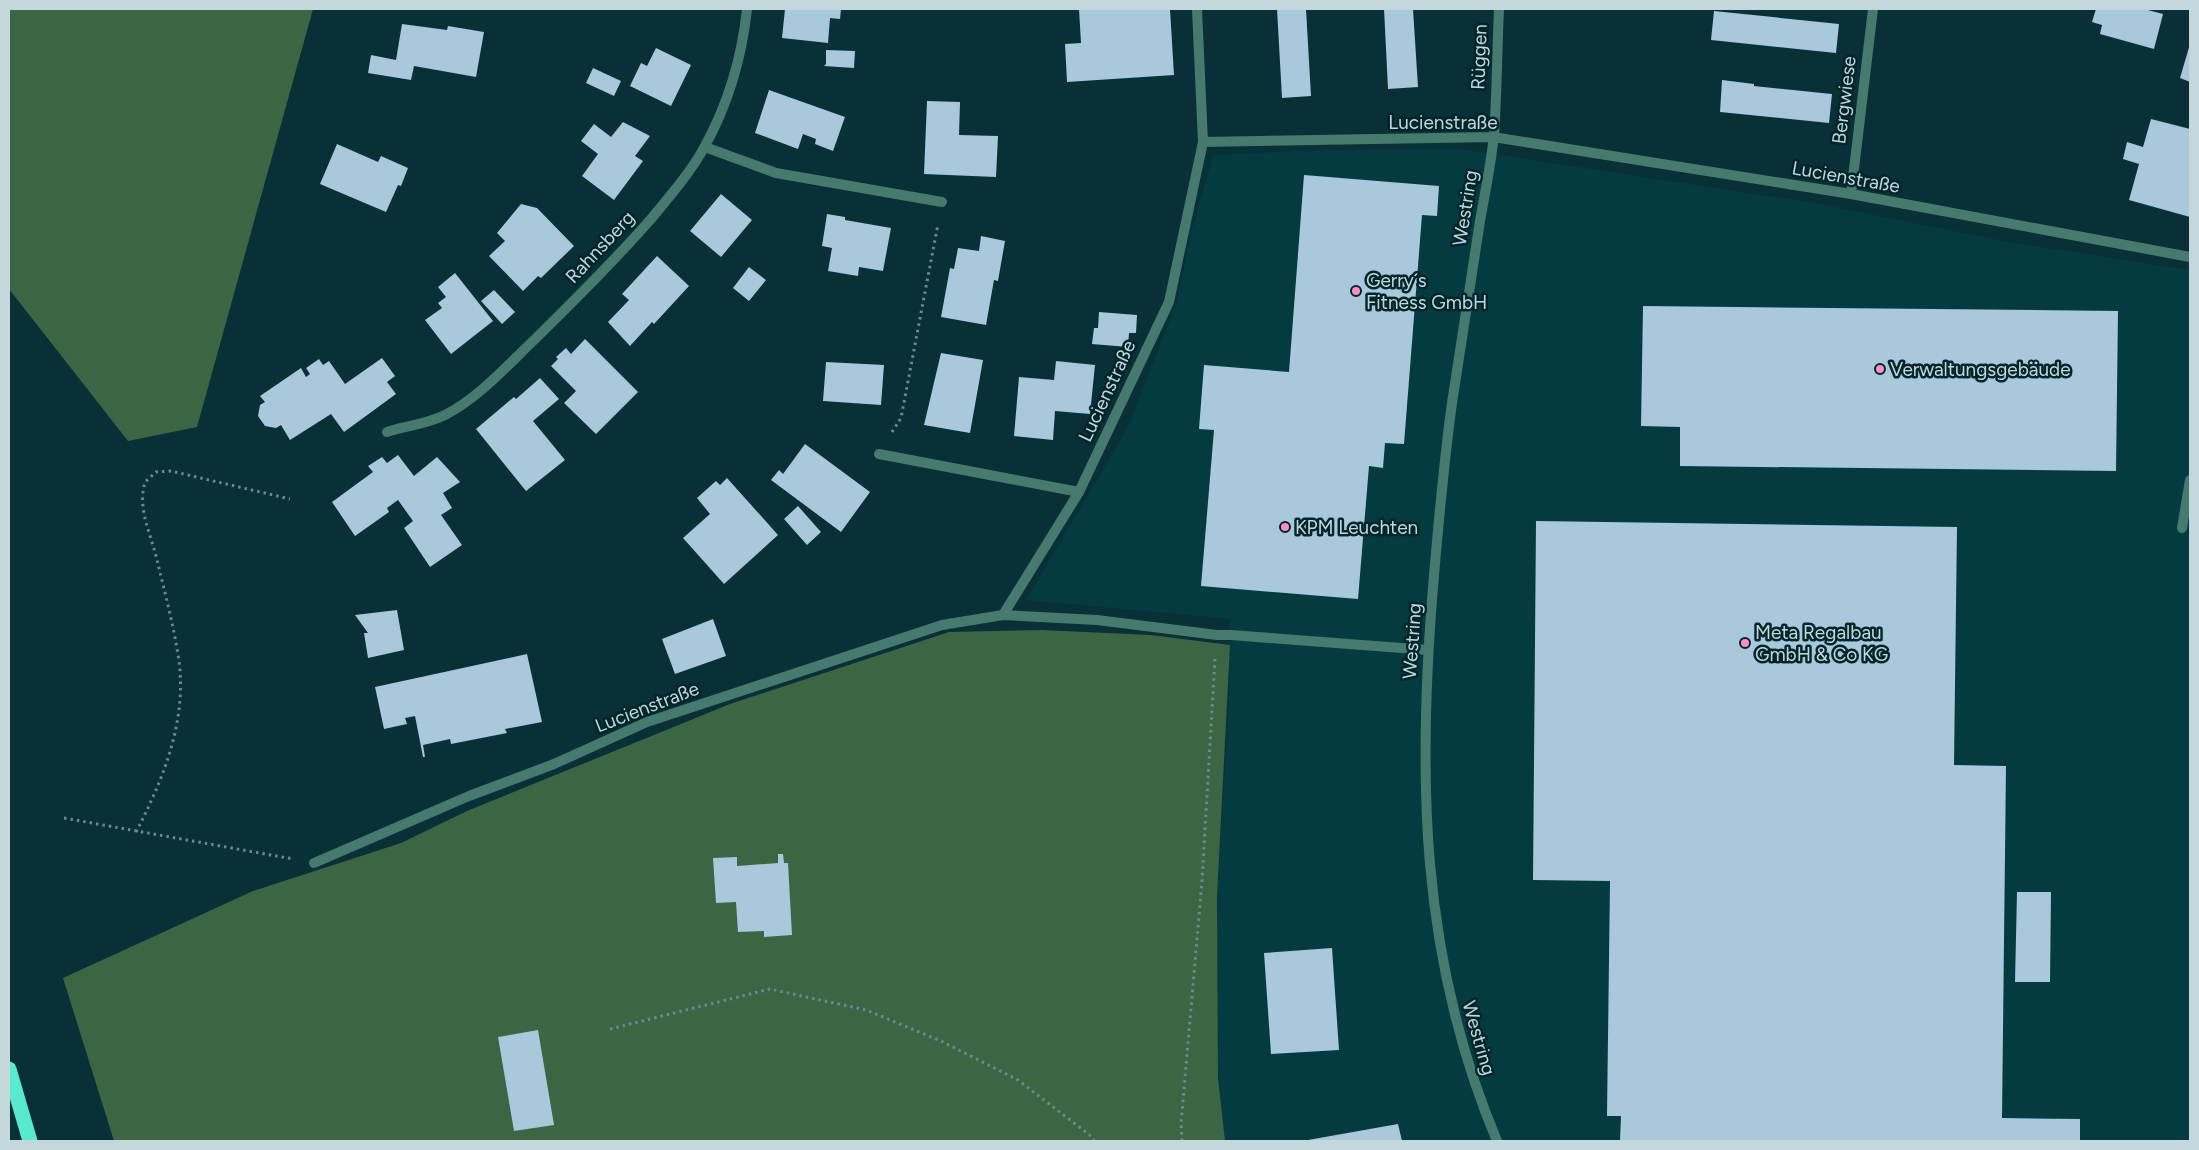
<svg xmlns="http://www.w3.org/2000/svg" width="2199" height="1150" font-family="Figtree,sans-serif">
<rect width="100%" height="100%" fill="#083036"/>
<path fill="#043b41" d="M1461 149 1820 204 2009 242 2190 270V1141H1225L1218 1078 1217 897 1229 700 1230 619 1026 600 1127 429 1177 302 1191 234 1213 155 1321 150Z"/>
<path fill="#3c6544" d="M9 9H313L197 427 128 441 9 289Z
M1042 630 1151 635 1230 645 1217 897 1218 1078 1225 1141H114L63 978 253 891 401 843 467 811 730 704 949 632Z"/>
<path fill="#a9c8dc" d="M785 9H841L840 19 830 18 828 43 782 38Z
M1079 9H1170L1174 75 1067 82 1065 44 1081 43Z
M1277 9H1306L1311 96 1282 98Z
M1384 9H1413L1418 87 1388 89Z
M2096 9H2144L2163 14 2154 49 2100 34 2102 25 2092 22Z
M1714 11 1839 24 1836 53 1711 40Z
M402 24 447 30 448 26 484 32 476 77 414 66 411 80 368 73 371 55 396 60Z
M2190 44V82L2180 78Z
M656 48 691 65 671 106 630 86 641 63 647 66Z
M826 50 855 51 854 68 824 66 826 64Z
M593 68 621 81 614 96 586 83Z
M1722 80 1754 84V86L1832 94 1829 123 1720 112Z
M769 90 845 117 833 151 815 144 816 139 803 134 798 149 755 133Z
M927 101 960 102 959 135 998 136 996 177 924 174Z
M2151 119 2190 129V217L2129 200 2139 164 2123 159 2127 142 2143 147Z
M623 122 650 136 635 156 643 161 614 200 582 176 598 154 581 141 594 124 611 137Z
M337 144 378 162 381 156 408 168 401 186 398 185 386 212 320 184Z
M1304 175 1439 186 1437 216 1422 215 1404 444 1385 443 1383 468 1369 466 1358 599 1201 586 1214 430 1199 429 1204 365 1289 372Z
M721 194 752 220 721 257 690 231Z
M521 204 537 208 574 246 541 278 538 276 523 291 489 256 505 241 497 233Z
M827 214 845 217V220L891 228 883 271 859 267 858 276 828 271 832 248 822 246Z
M981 236 1005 241 998 281 994 280 986 325 941 317 950 268 954 269 958 248 979 251Z
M657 256 689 286 654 324 652 322 630 346 608 322 629 300 622 294Z
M749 267 766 280 749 301 733 288Z
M455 273 493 321 451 354 425 320 442 308 438 303 446 297 438 287Z
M494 290 515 312 502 324 481 301Z
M1643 306 2118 311 2116 471 1680 466V427L1641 426Z
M1099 312 1137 315 1136 333H1129L1128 347 1092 344 1094 328H1098Z
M585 339 638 392 596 434 564 403 576 391 551 366 558 359 556 357 566 348 571 354Z
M941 353 983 360 970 433 924 425Z
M382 358 395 376 387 382 396 394 344 432 331 414 290 440 281 425 276 428 265 426 258 416 260 405 265 402 260 396 301 368 306 377 310 374 306 368 319 359 323 365 329 361 345 384Z
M1056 361 1095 365 1090 414 1055 411 1053 440 1014 436 1019 377 1054 380Z
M826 362 884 365 881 405 823 401Z
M540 378 559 399 533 421 565 460 526 491 476 429 514 397 516 399Z
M805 444 870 492 841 532 771 480 779 470 783 474Z
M398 455 414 476 437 457 460 482 443 493 452 508 441 515 462 545 430 567 404 528 413 521 398 500 387 508 389 512 355 536 332 502 373 472 368 466 382 457 387 463Z
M727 478 778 535 724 584 683 538 710 514 697 498 716 481 720 485Z
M798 506 821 532 807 545 784 519Z
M1536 521 1957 527 1954 765 2006 766 2002 1118 2080 1119V1141H1620L1621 1116H1607L1610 881 1533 880Z
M397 610 404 650 368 658 364 633H368L355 615Z
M713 619 726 656 675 674 662 639Z
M527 654 542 722 505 729 507 733 451 744 450 739 423 745 425 757H423L415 716 405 718 407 724 384 729 375 687Z
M778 854H783L784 863H788L792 935 764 937V931L738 932 736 902 716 903 713 858 737 857V866L778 863Z
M2017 892H2051L2050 982H2015Z
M1332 948 1339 1050 1271 1054 1264 953Z
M538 1030 554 1125 514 1131 498 1037Z
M1398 1124 1402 1141H1309L1308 1140Z"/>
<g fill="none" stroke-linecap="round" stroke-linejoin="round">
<path stroke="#6c898e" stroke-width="3" stroke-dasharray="2.5 4" stroke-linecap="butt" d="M892 432 901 418 938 224
M64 818 293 859
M136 832C163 780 187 721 179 661 174 627 165 593 157 560 151 534 137 509 145 482L156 472 171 471 290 499
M610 1029 770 989 866 1010 941 1041 1018 1080 1091 1136 1094 1141
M1182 1141 1181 1124 1202 881 1215 658"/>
<path stroke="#467a6f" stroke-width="10" d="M705 147 776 173 942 202
M879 454 1079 492
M2182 528 2190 480"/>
<path stroke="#467a6f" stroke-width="10" d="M1197 9 1203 142 1169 302 1079 492 1003 615 1097 620 1217 635H1231L1428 650
M1203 142 1493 137 1851 194 2190 257
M1851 194 1873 9
M387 432C406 426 427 424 445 415 478 398 506 367 532 342 573 302 613 262 651 219 670 196 691 172 705 146 728 104 742 56 747 9
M314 863 469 796 554 764 647 722 942 625 1003 615
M1497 1141C1419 956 1417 772 1434 575 1439 518 1444 460 1452 403 1461 342 1471 282 1480 221 1485 193 1491 164 1494 135 1497 93 1497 51 1499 9"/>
<path stroke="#57eace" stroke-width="15" d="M9 1069 30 1141"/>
</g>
<g fill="#fd8ebf" stroke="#00262b" stroke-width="2">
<circle cx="1356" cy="291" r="5"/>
<circle cx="1880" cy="369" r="5"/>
<circle cx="1285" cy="527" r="5"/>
<circle cx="1745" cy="643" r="5"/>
</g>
<g text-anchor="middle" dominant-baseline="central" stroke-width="5" stroke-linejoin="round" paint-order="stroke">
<g font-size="19" fill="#c4d8db" stroke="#00262b">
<text transform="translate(1479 57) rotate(-88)">Rüggen</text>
<text transform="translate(1844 100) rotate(-83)">Bergwiese</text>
<text x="1443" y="122">Lucienstraße</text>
<text transform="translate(1846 177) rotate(10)">Lucienstraße</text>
<text transform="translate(1465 208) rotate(-81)">Westring</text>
<text transform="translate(600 247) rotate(-47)">Rahnsberg</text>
<text transform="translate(1107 391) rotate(-65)">Lucienstraße</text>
<text transform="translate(1412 641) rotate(-86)">Westring</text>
<text transform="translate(647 707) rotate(-21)">Lucienstraße</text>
<text transform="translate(1479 1038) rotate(74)">Westring</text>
</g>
<g font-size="19" fill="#c4d8db" stroke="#00262b" text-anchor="start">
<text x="1366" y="280">Gerry´s<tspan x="1366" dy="22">Fitness GmbH</tspan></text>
<text x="1890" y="369">Verwaltungsgebäude</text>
<text x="1295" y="527">KPM Leuchten</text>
<text x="1755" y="632">Meta Regalbau<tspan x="1755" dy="22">GmbH &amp; Co KG</tspan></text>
</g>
</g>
<rect width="2199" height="1150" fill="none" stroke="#c4d8db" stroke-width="20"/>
</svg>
